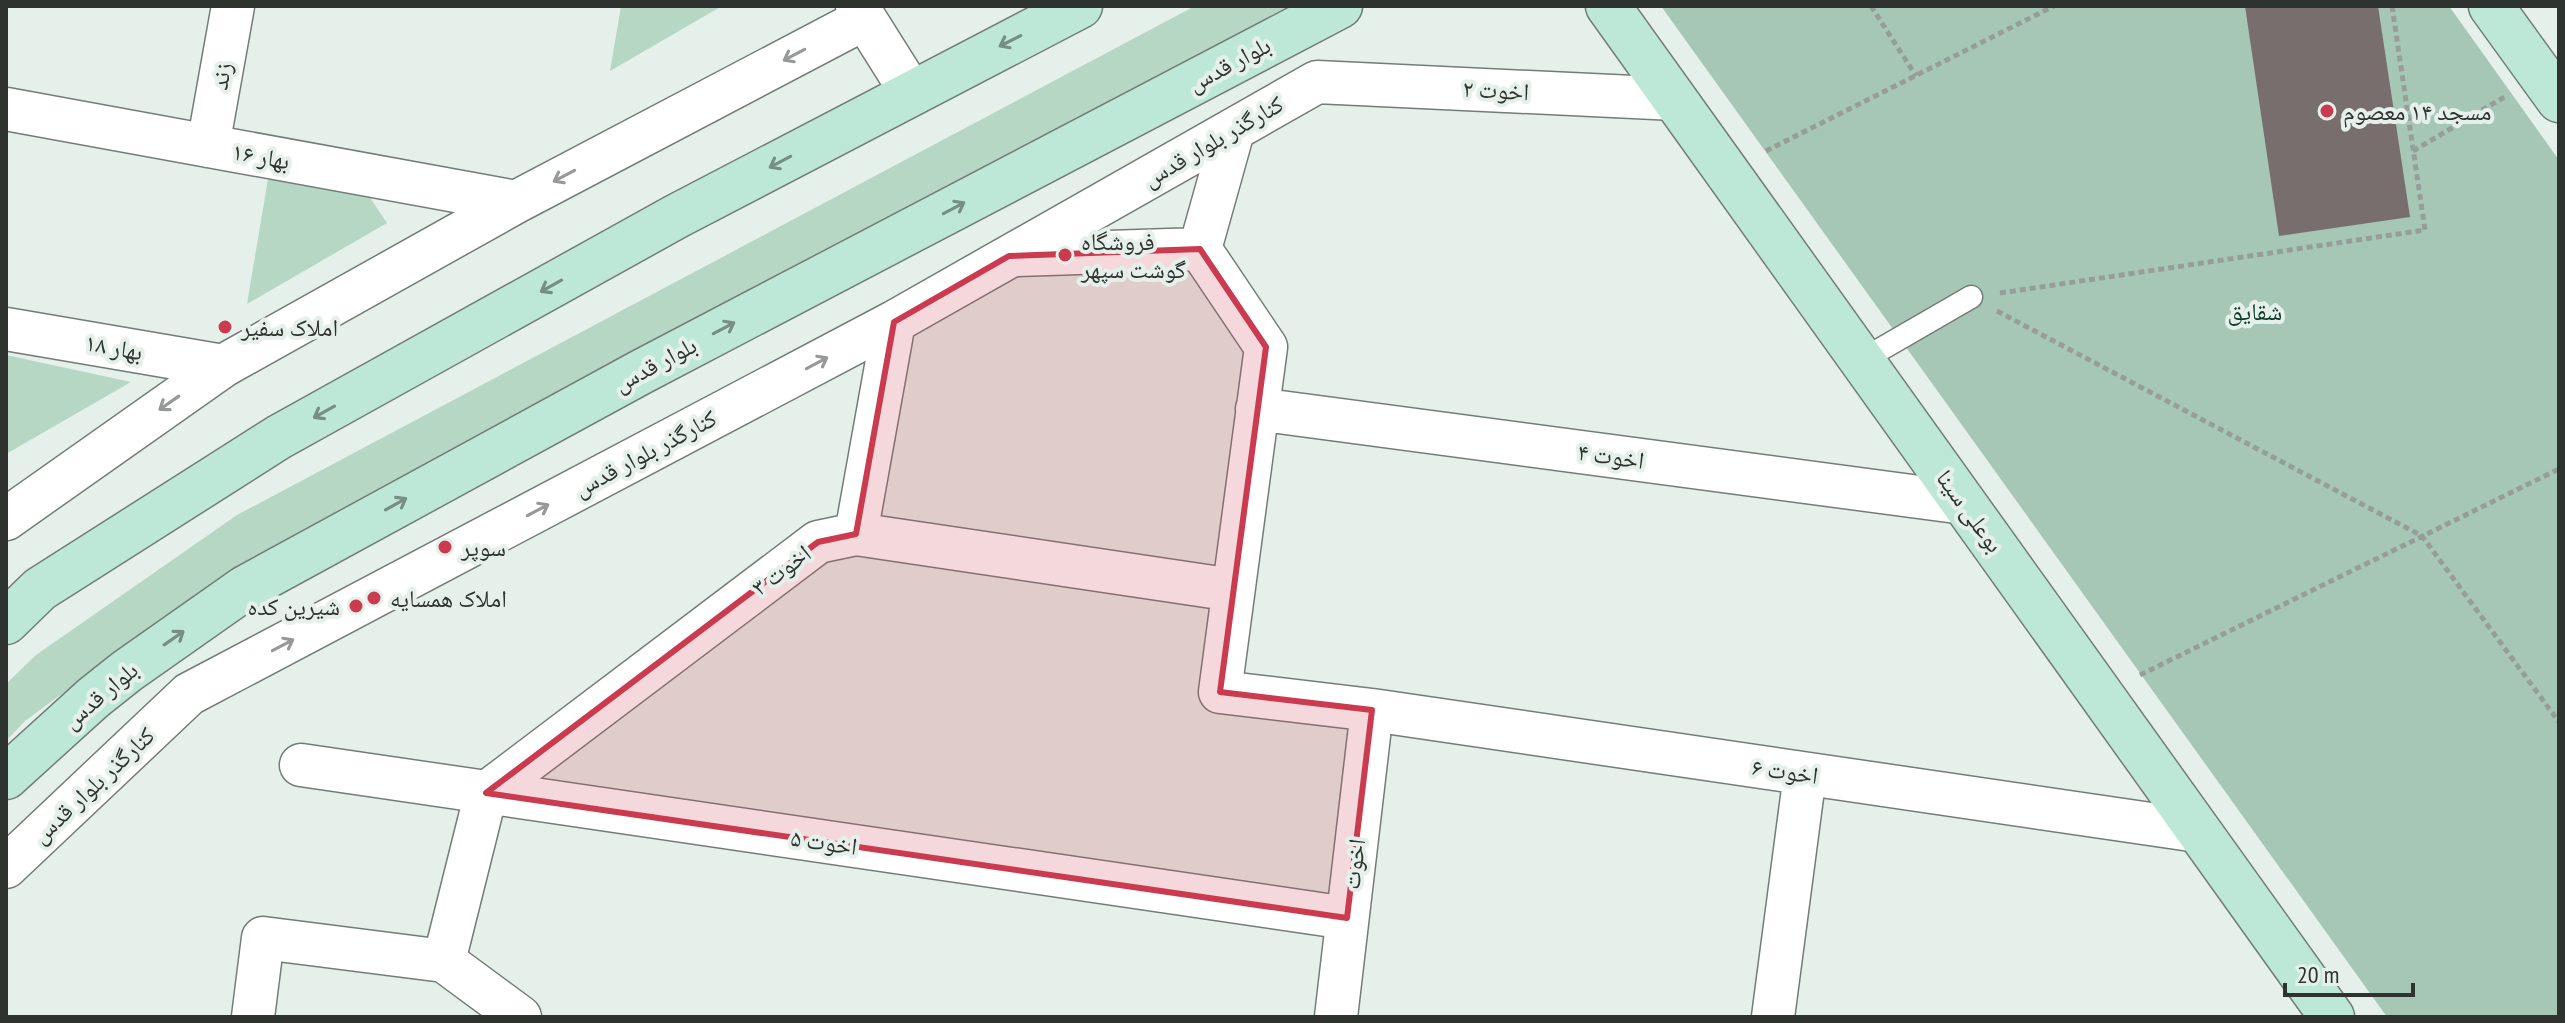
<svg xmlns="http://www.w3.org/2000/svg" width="2565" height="1023" font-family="'PT Sans Narrow','Noto Naskh Arabic',sans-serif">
<rect width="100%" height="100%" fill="#e5f0ea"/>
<path fill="#b6d7c4" d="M621 6H722L610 71Z
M1195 6H1316L220 577 25 721 6 741V684L36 655 237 515Z
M270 167 361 184 387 223 247 304Z
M6 355 131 382 6 454Z"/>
<path fill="#a6c7b5" d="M1661 6H2449L2559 160V1017H2387Z"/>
<path fill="#796e6e" d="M2245 6H2378L2410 217 2279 236Z"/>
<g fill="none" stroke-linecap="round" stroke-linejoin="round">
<defs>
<path id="lane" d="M1862 360 1971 297"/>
<path id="street" d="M857 6 911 92
M6 109 516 202
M1233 131 1200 249 1266 347 1220 692 1372 710 2198 831
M208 146 233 6
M1017 255 1200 249
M6 329 223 366
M1257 409 1964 503
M6 519 223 366 516 202 864 19
M856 534 894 322
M301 765 1347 918
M6 867 189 694 894 322 1317 82 1675 99
M444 961 520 1017
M253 1017 263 938 444 961 486 793 818 542 856 534 1233 590
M1336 1017 1372 710
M1773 1017 1805 774"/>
<path id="secondary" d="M1608 6 2332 1017
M2491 6 2559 100
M6 622 40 589 279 437 677 216 1080 6
M6 777 93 698 127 671 245 588 641 372 1340 6"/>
</defs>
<use href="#lane" stroke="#737d77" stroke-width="25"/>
<use href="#street" stroke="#737d77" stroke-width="45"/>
<use href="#secondary" stroke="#737d77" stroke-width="47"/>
<path stroke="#969e9a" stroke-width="5" stroke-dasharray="6 4" stroke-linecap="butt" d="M1871 6 1916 76
M1766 151 2054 6
M2413 151 2506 96
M2000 293 2425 230 2392 6
M1997 311 2422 536 2559 722
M2140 675 2559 469"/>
<use href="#lane" stroke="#fff" stroke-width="22"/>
<use href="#street" stroke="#fff" stroke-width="42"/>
<use href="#secondary" stroke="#bde8d7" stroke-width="44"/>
</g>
<defs><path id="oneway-shaft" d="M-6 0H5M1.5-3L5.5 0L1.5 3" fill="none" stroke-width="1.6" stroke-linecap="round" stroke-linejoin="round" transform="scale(2)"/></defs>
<g stroke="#768e84">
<use href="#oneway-shaft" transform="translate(1010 41) rotate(153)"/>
<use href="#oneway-shaft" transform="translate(780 162) rotate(152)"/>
<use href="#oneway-shaft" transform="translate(954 208) rotate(-28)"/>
<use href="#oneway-shaft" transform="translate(551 286) rotate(151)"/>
<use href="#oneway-shaft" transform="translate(724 328) rotate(-28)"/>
<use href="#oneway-shaft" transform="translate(324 412) rotate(151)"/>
<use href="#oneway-shaft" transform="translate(396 504) rotate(-29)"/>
<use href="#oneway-shaft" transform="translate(174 638) rotate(-35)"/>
</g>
<g stroke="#979998">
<use href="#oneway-shaft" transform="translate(794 55) rotate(152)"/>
<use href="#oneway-shaft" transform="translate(564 176) rotate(152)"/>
<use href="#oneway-shaft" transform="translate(817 363) rotate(-28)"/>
<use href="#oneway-shaft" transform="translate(169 403) rotate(145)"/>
<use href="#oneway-shaft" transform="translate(538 510) rotate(-28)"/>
<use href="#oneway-shaft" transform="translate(283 645) rotate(-28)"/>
</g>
<path fill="#cb3b50" fill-opacity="0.2" stroke="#cb3b50" stroke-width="6" stroke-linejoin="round" d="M1200 249 1266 347 1220 692 1372 710 1347 918 486 793 818 542 856 534 894 322 1009 256Z"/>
<g fill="#cb3b50" stroke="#e5f0ea" stroke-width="3">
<circle cx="2327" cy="111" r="8"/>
<circle cx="1065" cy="255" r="8"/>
<circle cx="225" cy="327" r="8"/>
<circle cx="445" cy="547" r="8"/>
<circle cx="374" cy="598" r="8"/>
<circle cx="356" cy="606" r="8"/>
</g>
<g text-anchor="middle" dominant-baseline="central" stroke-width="8" stroke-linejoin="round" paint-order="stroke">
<g font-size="24" fill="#2f3330" stroke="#e5f0ea">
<text transform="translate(1229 64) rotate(-28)">بلوار قدس</text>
<text transform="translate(221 76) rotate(-80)">زند</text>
<text transform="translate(1496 90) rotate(3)">اخوت ۲</text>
<text transform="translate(1213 141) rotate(-30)">کنارگذر بلوار قدس</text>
<text transform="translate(261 156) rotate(10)">بهار ۱۶</text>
<text transform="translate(114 347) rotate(10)">بهار ۱۸</text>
<text transform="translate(655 364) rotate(-28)">بلوار قدس</text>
<text transform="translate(645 453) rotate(-28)">کنارگذر بلوار قدس</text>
<text transform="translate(1611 456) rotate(8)">اخوت ۴</text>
<text transform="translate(1970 511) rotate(54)">بوعلی سینا</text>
<text transform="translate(781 570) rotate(-37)">اخوت ۳</text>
<text transform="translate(100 695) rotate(-40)">بلوار قدس</text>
<text transform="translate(1785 771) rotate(8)">اخوت ۶</text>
<text transform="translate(93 785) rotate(-43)">کنارگذر بلوار قدس</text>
<text transform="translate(824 842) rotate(8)">اخوت ۵</text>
<text transform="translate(1354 864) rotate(-83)">اخوت</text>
</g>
<g font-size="24" fill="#2f3330" stroke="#e5f0ea" text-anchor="start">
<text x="2343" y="111">مسجد ۱۴ معصوم</text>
<text x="1081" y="241">فروشگاه<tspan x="1081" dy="28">گوشت سپهر</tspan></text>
<text x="241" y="327">املاک سفیر</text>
<text x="461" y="547">سوپر</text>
<text x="390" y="598">املاک همسایه</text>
<text x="340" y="606" text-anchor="end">شیرین کده</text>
</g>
<g font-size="24" fill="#0f3b27" stroke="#e5f0ea">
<text x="2255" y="311">شقایق</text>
</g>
</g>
<rect width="2565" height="1023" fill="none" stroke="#2f3330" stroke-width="16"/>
<path d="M2285 983v12h128v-12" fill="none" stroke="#2f3330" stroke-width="4"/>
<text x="2297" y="983" font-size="24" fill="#2f3330" stroke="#e5f0ea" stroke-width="6" paint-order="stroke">20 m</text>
</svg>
